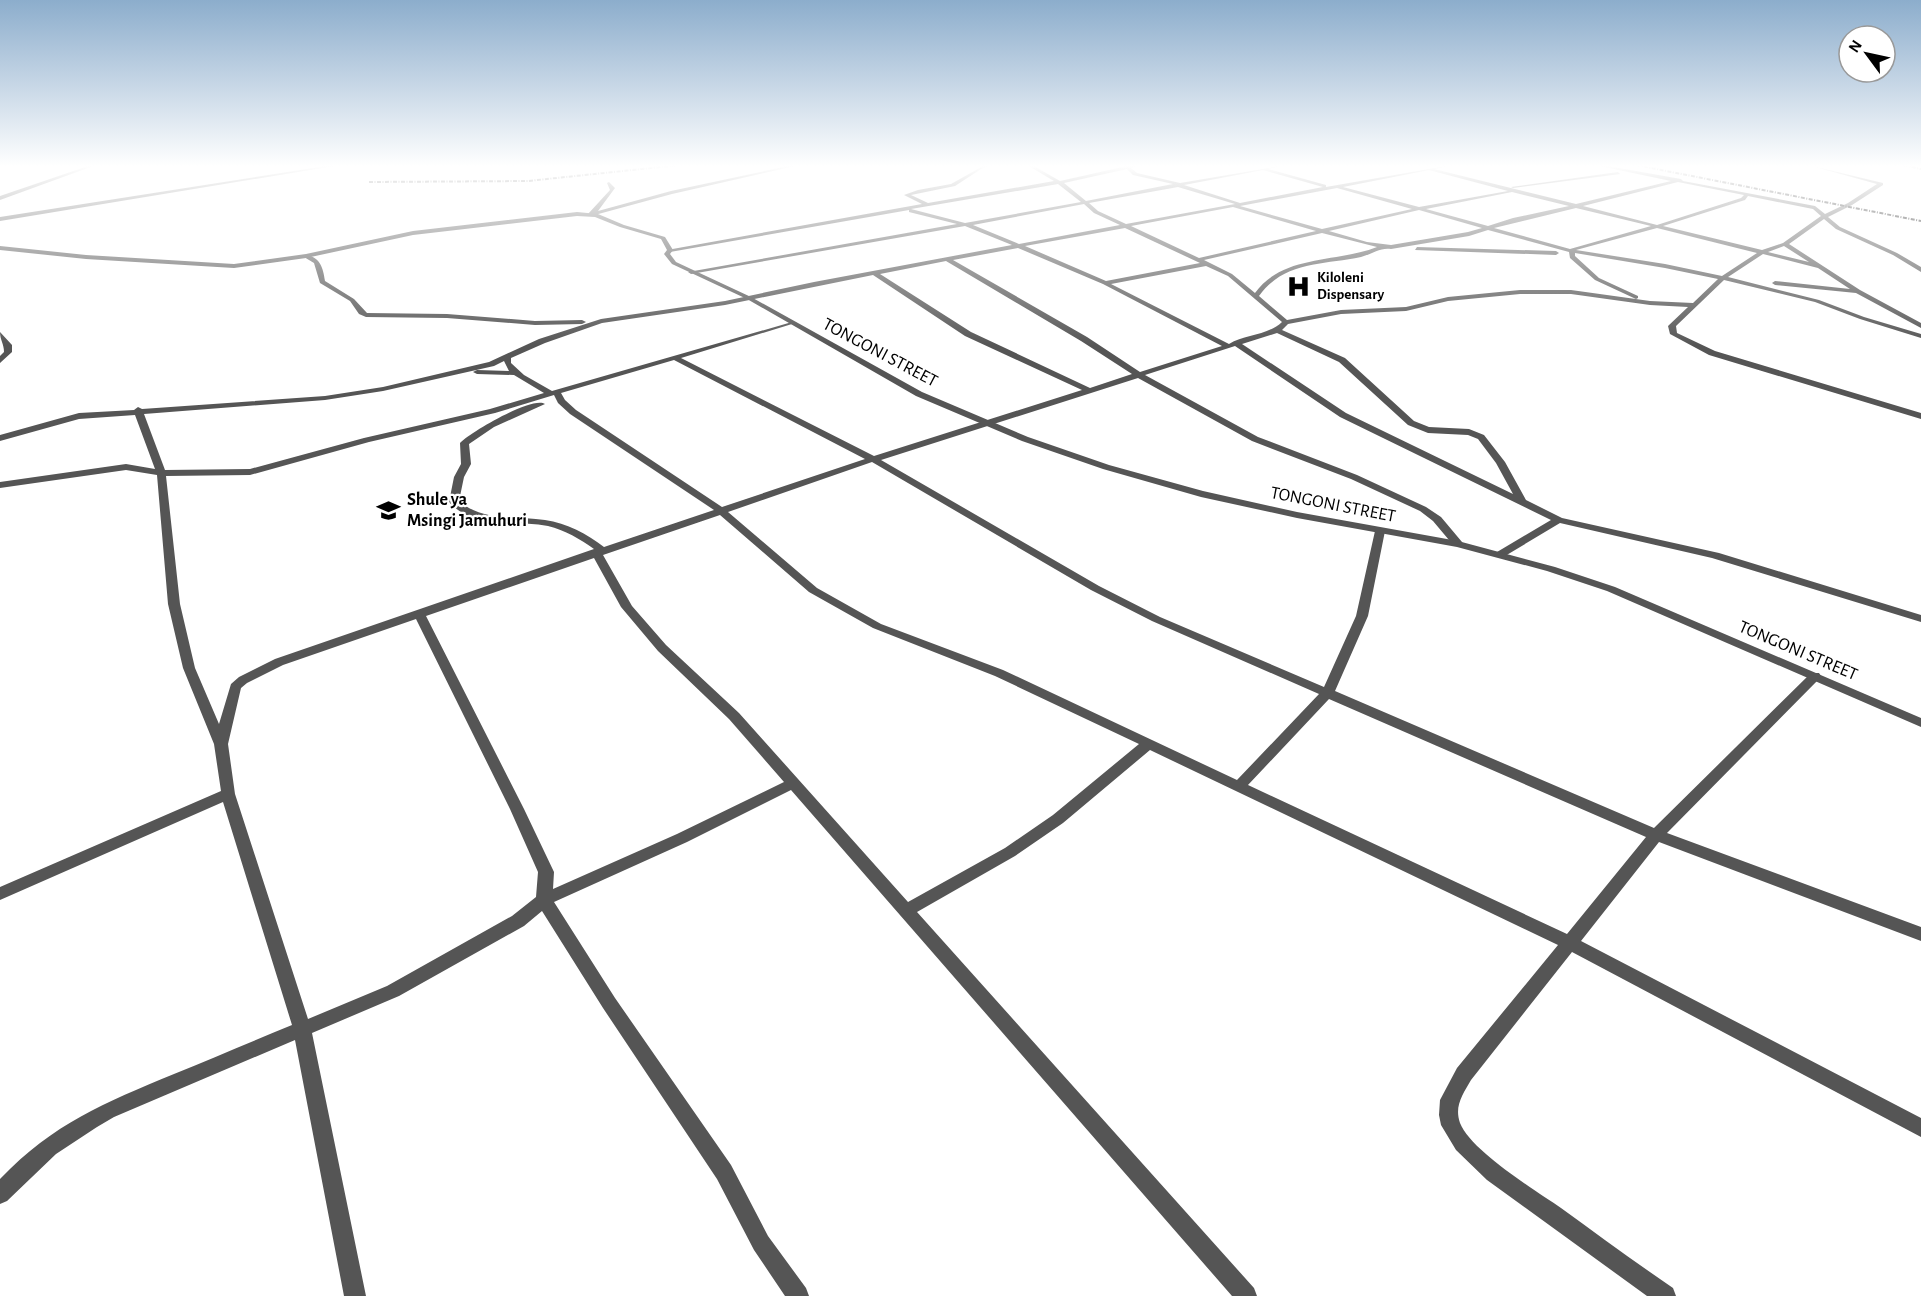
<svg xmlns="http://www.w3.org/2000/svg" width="1921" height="1296" font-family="'Alegreya Sans',sans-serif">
<rect width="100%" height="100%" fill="#fff"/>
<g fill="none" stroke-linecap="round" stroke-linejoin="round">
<path fill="#555" fill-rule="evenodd" d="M91 165H96L0 200V196Z
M332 165H340L0 221V217Z
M793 165H799L672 194 591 216 588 214 610 190 607 183 609 182 615 188 598 211 671 191Z
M985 165H991L981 169 955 186 911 195 928 203 1054 181 1027 165H1032L1060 181 1127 166 1141 165 1131 168 1137 173 1180 183 1286 165 1268 169 1326 185V187L1452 165 1434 169 1576 204 1671 181 1595 165H1602L1681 179 1683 181 1815 206 1825 214 1848 203 1877 184 1808 165 1883 183V185L1852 205 1828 217 1840 227 1897 253 1921 267V272L1893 255 1836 229 1824 219 1789 244 1860 290 1921 323V328L1856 293 1775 285 1772 283 1775 281 1850 289 1818 268 1763 254 1728 277 1819 300 1864 317 1921 334V338L1860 319 1815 302 1724 280 1676 326 1677 333 1715 351 1921 413V419L1709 355 1670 334 1668 326 1688 307 1650 305 1571 294H1520L1448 301 1406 311 1341 314 1288 324 1282 330 1345 358 1414 421 1429 427 1469 429 1484 435 1505 462 1526 500 1562 518 1719 553 1921 615V622L1712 558 1560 523 1505 556H1497L1496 554 1497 552 1551 520 1340 417 1235 346 1145 375 1258 437 1357 475 1426 507 1441 517 1462 542 1463 544 1462 546H1454L1433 521 1420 511 1351 479 1252 441 1138 378 881 460 1099 586 1160 617 1324 687 1356 616 1375 531 1376 529H1384L1385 531 1368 616 1335 691 1654 828 1811 673H1819L1821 676 1819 679 1667 833 1921 927V941L1659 842 1581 941 1921 1118V1137L1572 952 1471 1080C1463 1094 1454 1106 1460 1123 1471 1151 1535 1190 1561 1208 1598 1235 1635 1262 1673 1288L1676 1296H1647L1487 1180 1456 1150 1441 1125 1439 1115 1440 1100 1457 1068 1558 945 1150 750 1063 823 1015 856 917 912 1254 1288 1257 1296H1232L791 790 687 842 554 902 615 998 731 1165 768 1236 806 1288 809 1296H785L754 1250 717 1179 603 1008 542 911 524 926 399 996 312 1033 366 1296H344L295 1040 114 1117 97 1127 56 1154 7 1201 0 1204V1179C54 1123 104 1103 174 1074 213 1058 253 1041 292 1025L223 802 0 900V887L221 791 214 744 183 668 168 604 157 475 126 470 0 488V482L126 464 155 469 135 415 79 419 0 441V435L79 413 134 410 138 407 142 409 325 396 383 387 489 362 539 339 601 319 725 301 814 282 1012 245 965 226 691 274 688 272 957 224 909 212V210L670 252 667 250 922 204 904 195 918 190 951 184ZM1127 169 1133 175 1173 184 1086 201 1064 183ZM1263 170 1323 187 1240 203 1184 185ZM1429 170 1508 191 1419 207 1343 187ZM1678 182 1744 195 1741 198 1657 225 1583 206ZM1058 184 1081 202 965 223 911 209ZM1178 187 1235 204 1126 224 1098 211 1089 203ZM1337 188 1412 209 1322 229 1240 206ZM1512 192 1569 206 1513 218 1488 226 1426 209ZM1748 196 1813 209 1821 216 1783 243 1762 250 1663 226 1745 200ZM1084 204 1094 213 1120 225 1019 244 973 225ZM1233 207 1316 231 1199 258 1131 226ZM1576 208 1651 226 1570 249 1494 228ZM1419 210 1482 228 1468 232 1391 245 1367 242 1329 231ZM1125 228 1200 263 1106 281 1025 246ZM1657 228 1757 253 1722 276 1665 264 1576 250ZM1488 230 1569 252 1570 258 1595 280 1636 299 1638 298V296L1599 278 1575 256V253L1665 268 1718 279 1693 303 1650 301 1571 290H1520L1448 297 1406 307 1341 310 1287 320 1259 296C1284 261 1323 265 1361 257 1372 254 1381 247 1391 249L1469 236ZM1322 233 1377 247C1337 263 1283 254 1255 293L1232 274 1204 260ZM1784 246 1809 262 1768 252ZM1018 248 1103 284 1222 346 1140 372 1087 337 953 260ZM946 261 1081 341 1132 374 1090 388 971 332 880 274ZM1206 266 1228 276 1282 322C1267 336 1245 334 1229 344L1111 284ZM873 275 965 336 1082 390 874 456 681 358 792 324V322L552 391 524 375 511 363V358L545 343 602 323 725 305ZM1277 333 1339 362 1408 425 1428 433 1468 435 1478 439 1496 463 1513 494 1346 413 1242 344ZM674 360 865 459 722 507 576 410 565 400 561 393ZM504 361 509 371 477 370 473 372 477 374 514 375 544 393 490 409 364 438 250 469 165 470 144 414 325 400 383 391 494 366ZM554 395 558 403 570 414 714 510 604 547C587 534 567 523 545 520 515 515 483 522 459 501L464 477 471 464 469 444 494 427 545 404C532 396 471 432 460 443L461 464 454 477 449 502C474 530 515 519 548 526 565 530 580 539 594 549L275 659 239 677 231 684 219 724 195 668 180 604 166 476 250 475 369 442 495 413ZM872 462 1091 590 1152 621 1319 694 1237 780 1003 670 881 624 817 588 728 512ZM720 515 809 592 873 628 995 676 1139 744 1053 815 1005 848 908 902 739 713 666 645 632 606 603 555ZM594 558 621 607 658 651 729 719 784 782 677 834 553 889 554 872 524 809 426 616ZM416 619 510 809 538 872 536 897 512 916 387 986 308 1019 235 794 228 744 241 688 247 683 283 665ZM1329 699 1646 837 1567 934 1248 785Z
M1618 172 1620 174 1513 188 1511 187Z
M1417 247 1556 251 1559 253 1556 255 1415 250Z
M304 255C320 256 323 267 325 281L354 299 367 313 447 314 535 321 582 320 586 322 582 324 535 325 447 318 366 317 359 314 350 301 320 283 314 263 304 257Z
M0 332 12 345V352L0 363V356L4 352C4 344 0 340 0 332Z"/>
<path fill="#555" fill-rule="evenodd" d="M577 212 598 214 624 225 665 237 673 250 670 254 676 262 751 297 922 392 1028 437 1109 465 1203 491 1297 512 1458 541 1555 567 1615 587 1921 718V727L1607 591 1547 571 1457 547 1297 518 1201 497 1103 469 1022 441 916 396 747 299 672 264 664 254 667 250 661 239 620 227 595 217 577 216 413 235 306 258 234 268 86 259 0 250V246L86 255 234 264 306 254 413 231Z"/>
<path stroke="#000" stroke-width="2" stroke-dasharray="4 1.5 1 1.5" stroke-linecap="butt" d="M1636 165 1921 221
M1904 165 1921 169
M369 182 528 181 679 165"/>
</g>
<linearGradient id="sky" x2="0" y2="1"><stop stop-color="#8cadcc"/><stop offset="0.48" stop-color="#fff"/><stop offset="1" stop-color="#fff" stop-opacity="0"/></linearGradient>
<rect width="1921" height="346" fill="url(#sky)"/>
<defs>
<symbol id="hospital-bare" viewBox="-9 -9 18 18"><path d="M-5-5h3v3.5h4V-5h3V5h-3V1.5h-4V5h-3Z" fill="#000" stroke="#fff" stroke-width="2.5" paint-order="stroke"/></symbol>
<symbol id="school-bare" viewBox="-9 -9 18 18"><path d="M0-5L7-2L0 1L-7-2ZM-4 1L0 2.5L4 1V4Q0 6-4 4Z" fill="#000" stroke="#fff" stroke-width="2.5" paint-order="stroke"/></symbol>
</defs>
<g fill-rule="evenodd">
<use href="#hospital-bare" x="1282" y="270" width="33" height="33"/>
<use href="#school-bare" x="372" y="494" width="33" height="33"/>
</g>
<g text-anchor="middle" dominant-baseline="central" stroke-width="4.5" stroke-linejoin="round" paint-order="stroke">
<g font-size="15" font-weight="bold" fill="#000" stroke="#fff" text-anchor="start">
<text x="1317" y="277">Kiloleni<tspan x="1317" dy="17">Dispensary</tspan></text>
</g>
<g font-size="18" fill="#000" stroke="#fff">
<text transform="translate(880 353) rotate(28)">TONGONI STREET</text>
<text transform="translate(1333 505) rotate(11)">TONGONI STREET</text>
<text transform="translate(1798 651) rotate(23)">TONGONI STREET</text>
</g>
<g font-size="18" font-weight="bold" fill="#000" stroke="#fff" text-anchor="start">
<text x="407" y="500">Shule ya<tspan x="407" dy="21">Msingi Jamuhuri</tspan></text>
</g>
</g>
<g transform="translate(1867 54) rotate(303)"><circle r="28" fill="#ffffff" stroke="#999999" stroke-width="1.5"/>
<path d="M0-4.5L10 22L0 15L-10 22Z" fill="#000000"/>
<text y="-9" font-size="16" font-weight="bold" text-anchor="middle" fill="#000000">N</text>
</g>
</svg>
